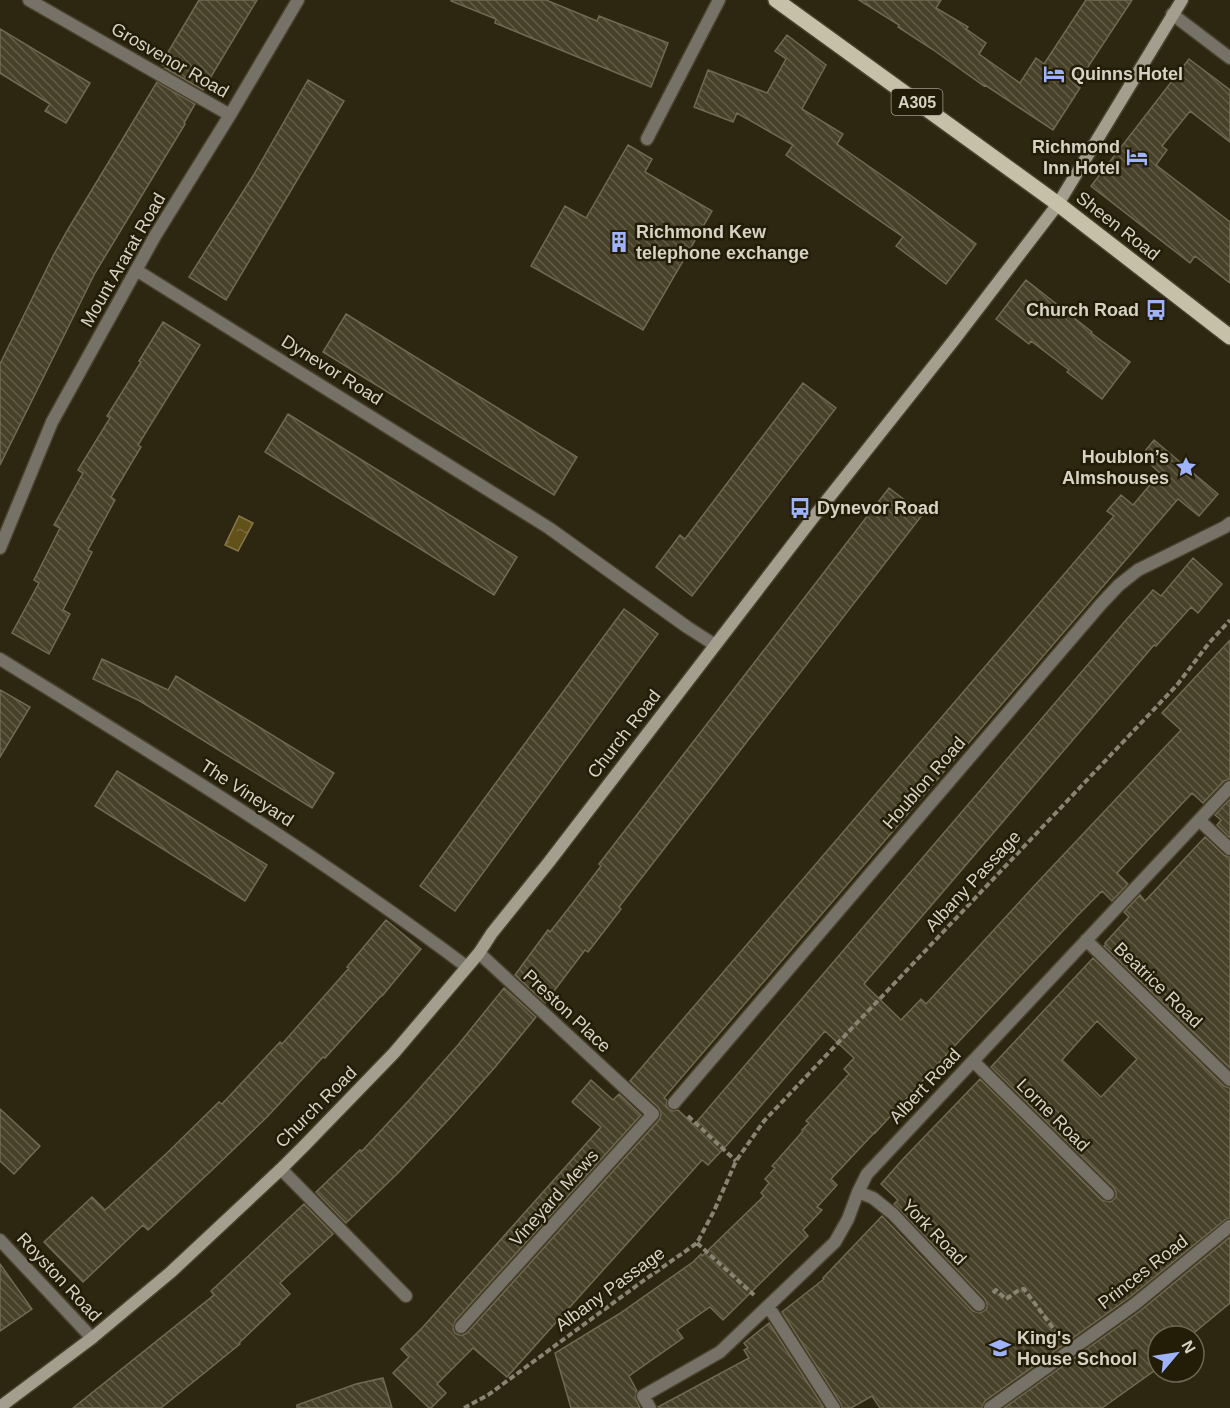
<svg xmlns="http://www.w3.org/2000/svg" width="1230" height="1408" font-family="Helvetica,sans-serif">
<defs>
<pattern id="water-ripples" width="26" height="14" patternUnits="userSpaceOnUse" patternTransform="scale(1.5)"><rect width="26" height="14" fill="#625119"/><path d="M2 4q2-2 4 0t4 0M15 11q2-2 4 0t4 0" fill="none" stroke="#786939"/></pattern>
<pattern id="building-back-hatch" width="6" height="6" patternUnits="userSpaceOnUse" patternTransform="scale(1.5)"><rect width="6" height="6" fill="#48412a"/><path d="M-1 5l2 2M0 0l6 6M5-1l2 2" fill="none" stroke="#625c47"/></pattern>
</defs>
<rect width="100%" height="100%" fill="#2d2610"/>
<path fill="url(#water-ripples)" stroke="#85784d" stroke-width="1.5" d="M239 516 253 523 238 551 225 545Z"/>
<path fill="url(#building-back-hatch)" stroke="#716951" stroke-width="1.5" fill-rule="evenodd" d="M199 0H257L203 90 165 68 166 67 161 64Z
M451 0H546L597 21 599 16 668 43 651 87 495 23 496 19 451 1Z
M859 0H941L936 8 968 27 966 29 986 43 979 54 1020 83 1036 58 1044 64 1086 0H1132L1076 85 1080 88 1053 130 985 85 984 86 932 49 898 27 899 25Z
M0 29 90 83 66 123 45 111 50 104 0 73Z
M787 35 826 65 802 109 843 134 837 144 910 195 976 244 946 284 896 246 903 237 786 155 793 145 737 113 733 122 694 107 708 70 767 93 786 59 775 51Z
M1189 59 1230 90V142L1190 111 1162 146 1167 150 1156 165 1230 222V283L1195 256 1190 263 1091 186Z
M308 80 344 101 226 300 189 277 253 176Z
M157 82 195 104 184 123 185 124 95 273 0 465V364L53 256 67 231Z
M628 145 652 159 645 172 712 211 643 330 531 266 565 206 586 218Z
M1026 280 1092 332 1091 333 1130 362 1102 399 1067 372 1069 370 1031 341 1029 344 996 319Z
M346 314 577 457 554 495 323 352Z
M163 322 200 345 138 445 141 447 111 497 115 500 88 550 92 552 63 610 70 614 49 654 12 633 39 583 34 580 60 528 54 525 83 473 78 470 110 418 107 416 141 362 139 361Z
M803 383 836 408 692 596 656 567 680 535 685 539Z
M288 414 517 557 494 595 265 452Z
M1154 440 1218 494 1199 516 1178 499 664 1098 667 1100 666 1106 672 1111 678 1110 694 1125 1126 620 1153 590 1161 596 1193 558 1222 584 1198 613 1191 607 1156 646 1154 645 864 984 901 1020 921 999 926 1004 1035 885 1181 730 1162 713 1230 640V779L1224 781 1203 803 1192 793 1117 873 1128 884 1112 901 1102 891 1077 916 947 1054 875 1133V1132L831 1179 837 1185 817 1207 822 1210 803 1230 808 1236 795 1249 723 1320 710 1307 677 1330 683 1338 629 1376 637 1391 635 1397 640 1408H571L555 1353 619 1314 693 1262 701 1254 702 1256 764 1196 761 1193 769 1183 765 1179 775 1168 772 1166 803 1131 802 1130 809 1123 806 1121 849 1074 844 1069 854 1058 825 1031 728 1144 708 1165 702 1160 507 1377 473 1348 437 1384 446 1393 431 1408H429L393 1373 409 1357 401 1349 423 1327 601 1127 572 1102 591 1080 613 1100 619 1094 641 1115 455 1321 453 1329 455 1333 459 1335H463L467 1333 659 1120 661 1115 659 1108 630 1081 1114 516 1107 511 1121 495 1133 505 1160 473 1141 456Z
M889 488 923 514 619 907 621 909 605 930 588 952 585 950 545 1003 515 975 548 930 550 932 572 904 601 866 599 864Z
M624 609 658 634 455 911 420 886Z
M102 659 168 690 176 676 334 773 312 808 140 701 93 679Z
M0 690 30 707 0 757Z
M117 771 267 865 245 901 95 806Z
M1230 799V838L1217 825 1221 820 1215 815Z
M1205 837 1224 855 1230 857V1068L1104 946 1106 944 1105 943 1129 917 1124 912 1140 895 1145 901Z
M386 920 421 949 382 996H381L325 1058 323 1057 267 1117 212 1170 148 1230 143 1225 83 1282 44 1242 92 1197 105 1210 167 1153 219 1102 222 1104 280 1042 282 1044 349 968 347 967Z
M1093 958 1224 1086 1230 1088V1218L1225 1220 1130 1297 985 1401 982 1408H880L872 1396 851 1408H842L841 1404 782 1312 824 1279 823 1278 882 1216 973 1311 980 1313 984 1311 987 1308V1304L985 1299 894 1204 898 1200 881 1184 903 1159 980 1079 1102 1200 1110 1202 1113 1200 1116 1197V1192L1114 1188 991 1067ZM1097 1021 1137 1059 1101 1097 1062 1060Z
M504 988 536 1017 496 1066 450 1118 398 1173 346 1223 316 1192 360 1150 362 1151 412 1097 458 1045Z
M0 1109 40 1146 14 1174 0 1161Z
M304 1204 333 1234 280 1283 290 1294 239 1343 240 1344 161 1408H73L214 1295 211 1291Z
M1230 1237V1303L1190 1336H1158V1368L1102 1408H1004L1140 1311Z
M0 1264 32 1309 0 1331Z
M769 1323 824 1408H658V1407L749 1358 744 1350 748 1348 744 1343Z
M383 1378 392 1408H297V1405L356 1384Z"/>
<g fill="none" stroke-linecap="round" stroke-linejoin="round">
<defs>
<path id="lane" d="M647 139 719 0
M281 1169 406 1296"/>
<path id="street" d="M29 0 230 115
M1172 14 1230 58
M136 270 549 528 687 627 715 645
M0 548 52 422 155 236 230 115 298 0
M0 659C159 757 318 855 467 967
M1199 820 1230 849
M1086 940 1230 1080
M973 1061 1108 1194
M674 1103 1101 604 1119 585 1138 570 1225 527 1230 523
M858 1192 873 1198 893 1214 979 1305
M0 1240 92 1338
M768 1306 834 1408
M461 1327 653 1114 479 953
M650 1408 643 1396 720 1352 835 1242 848 1219 858 1192 867 1174 1230 787
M990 1408 1135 1304 1230 1226"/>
<path id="secondary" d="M0 1407 92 1338 171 1272 281 1169 305 1145 394 1053 479 953 492 933 549 862 812 519 954 340 1058 204 1182 0"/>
<path id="primary" d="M776 0 1058 204 1230 337"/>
</defs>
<use href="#lane" stroke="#48422d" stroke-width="15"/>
<use href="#street" stroke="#48422d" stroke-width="15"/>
<use href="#secondary" stroke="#48422d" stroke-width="15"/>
<use href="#primary" stroke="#48422d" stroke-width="18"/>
<path stroke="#898372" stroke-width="4" stroke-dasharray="6 3" stroke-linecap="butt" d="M688 1116 736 1161
M697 1243 754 1295
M993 1293 996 1290 1006 1299 1019 1290 1024 1289 1059 1336
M464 1408 488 1395 643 1281 697 1243 714 1211 736 1161 764 1121 1177 685 1209 643 1230 620"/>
<use href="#lane" stroke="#767268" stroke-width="12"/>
<use href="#street" stroke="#767268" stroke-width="12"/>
<use href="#secondary" stroke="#a39e8d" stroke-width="12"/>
<use href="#primary" stroke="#c7c0a9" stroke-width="15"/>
</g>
<defs>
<symbol id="hotel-bare" viewBox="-9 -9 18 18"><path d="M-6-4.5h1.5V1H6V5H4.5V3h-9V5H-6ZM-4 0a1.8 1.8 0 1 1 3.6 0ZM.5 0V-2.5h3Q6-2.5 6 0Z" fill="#9fb3fd" stroke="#231c06" stroke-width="2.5" paint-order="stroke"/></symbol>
<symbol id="building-bare" viewBox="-9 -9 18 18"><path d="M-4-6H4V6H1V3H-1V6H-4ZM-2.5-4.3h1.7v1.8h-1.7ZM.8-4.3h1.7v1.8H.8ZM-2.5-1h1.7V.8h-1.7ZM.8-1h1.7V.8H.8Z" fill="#9fb3fd" stroke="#231c06" stroke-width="2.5" paint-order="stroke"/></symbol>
<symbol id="bus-bare" viewBox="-9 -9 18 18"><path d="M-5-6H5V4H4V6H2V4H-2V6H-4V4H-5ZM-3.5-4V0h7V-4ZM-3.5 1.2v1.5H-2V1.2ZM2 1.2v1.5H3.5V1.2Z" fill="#9fb3fd" stroke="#231c06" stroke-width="2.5" paint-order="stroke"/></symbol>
<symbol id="sight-bare" viewBox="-9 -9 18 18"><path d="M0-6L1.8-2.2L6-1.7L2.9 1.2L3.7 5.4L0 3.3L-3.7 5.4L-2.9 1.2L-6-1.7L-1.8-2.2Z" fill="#9fb3fd" stroke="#231c06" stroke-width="2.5" paint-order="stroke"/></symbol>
<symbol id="school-bare" viewBox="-9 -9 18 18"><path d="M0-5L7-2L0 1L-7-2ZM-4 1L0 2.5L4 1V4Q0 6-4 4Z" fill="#9fb3fd" stroke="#231c06" stroke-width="2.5" paint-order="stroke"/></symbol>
</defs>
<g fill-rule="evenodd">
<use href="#hotel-bare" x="1039" y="59" width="30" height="30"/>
<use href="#hotel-bare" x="1122" y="142" width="30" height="30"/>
<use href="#building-bare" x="604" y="227" width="30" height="30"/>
<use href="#bus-bare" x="1141" y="295" width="30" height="30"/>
<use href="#sight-bare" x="1171" y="452" width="30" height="30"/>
<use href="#bus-bare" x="785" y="493" width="30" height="30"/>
<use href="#school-bare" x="985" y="1333" width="30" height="30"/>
</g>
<g text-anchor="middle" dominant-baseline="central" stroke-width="5" stroke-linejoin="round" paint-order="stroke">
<rect fill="#231c06" stroke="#a09b8c" stroke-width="1.5" x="891.5" y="89" width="51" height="26" rx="4.5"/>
<g font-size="16" font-weight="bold" fill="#d6d2c5">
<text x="917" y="102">A305</text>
</g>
<g font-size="18" fill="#d6d2c5" stroke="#231c06">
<text transform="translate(170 60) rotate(30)">Grosvenor Road</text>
<text transform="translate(1118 226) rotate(38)">Sheen Road</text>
<text transform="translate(123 260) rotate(-60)">Mount Ararat Road</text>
<text transform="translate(332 370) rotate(32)">Dynevor Road</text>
<text transform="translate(624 734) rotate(-52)">Church Road</text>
<text transform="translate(924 783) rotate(-49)">Houblon Road</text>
<text transform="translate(247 793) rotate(33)">The Vineyard</text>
<text transform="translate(973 881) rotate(-47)">Albany Passage</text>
<text transform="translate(1158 985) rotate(44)">Beatrice Road</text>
<text transform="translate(567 1011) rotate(43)">Preston Place</text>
<text transform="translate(925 1086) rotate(-47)">Albert Road</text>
<text transform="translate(316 1107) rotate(-45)">Church Road</text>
<text transform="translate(1053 1115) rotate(45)">Lorne Road</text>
<text transform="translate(554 1198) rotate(-48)">Vineyard Mews</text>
<text transform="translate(934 1232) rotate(46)">York Road</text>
<text transform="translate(1143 1272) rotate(-38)">Princes Road</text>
<text transform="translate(59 1277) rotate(47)">Royston Road</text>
<text transform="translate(610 1289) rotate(-36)">Albany Passage</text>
</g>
<g font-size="18" font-weight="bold" fill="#d6d2c5" stroke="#231c06" text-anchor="start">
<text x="1071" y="74">Quinns Hotel</text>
<text x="1120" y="147" text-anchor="end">Richmond<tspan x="1120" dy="21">Inn Hotel</tspan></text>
<text x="636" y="232">Richmond Kew<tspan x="636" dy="21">telephone exchange</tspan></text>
<text x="1139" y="310" text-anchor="end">Church Road</text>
<text x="1169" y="457" text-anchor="end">Houblon’s<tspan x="1169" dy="21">Almshouses</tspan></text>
<text x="817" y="508">Dynevor Road</text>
<text x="1017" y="1338">King's<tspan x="1017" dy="21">House School</tspan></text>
</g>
</g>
<g transform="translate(1176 1354) rotate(61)"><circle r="28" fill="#231c06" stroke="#6b6552" stroke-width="1.5"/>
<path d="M0-4.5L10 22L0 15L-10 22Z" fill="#9fb3fd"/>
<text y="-9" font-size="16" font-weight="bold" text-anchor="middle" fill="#d6d2c5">N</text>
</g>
</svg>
